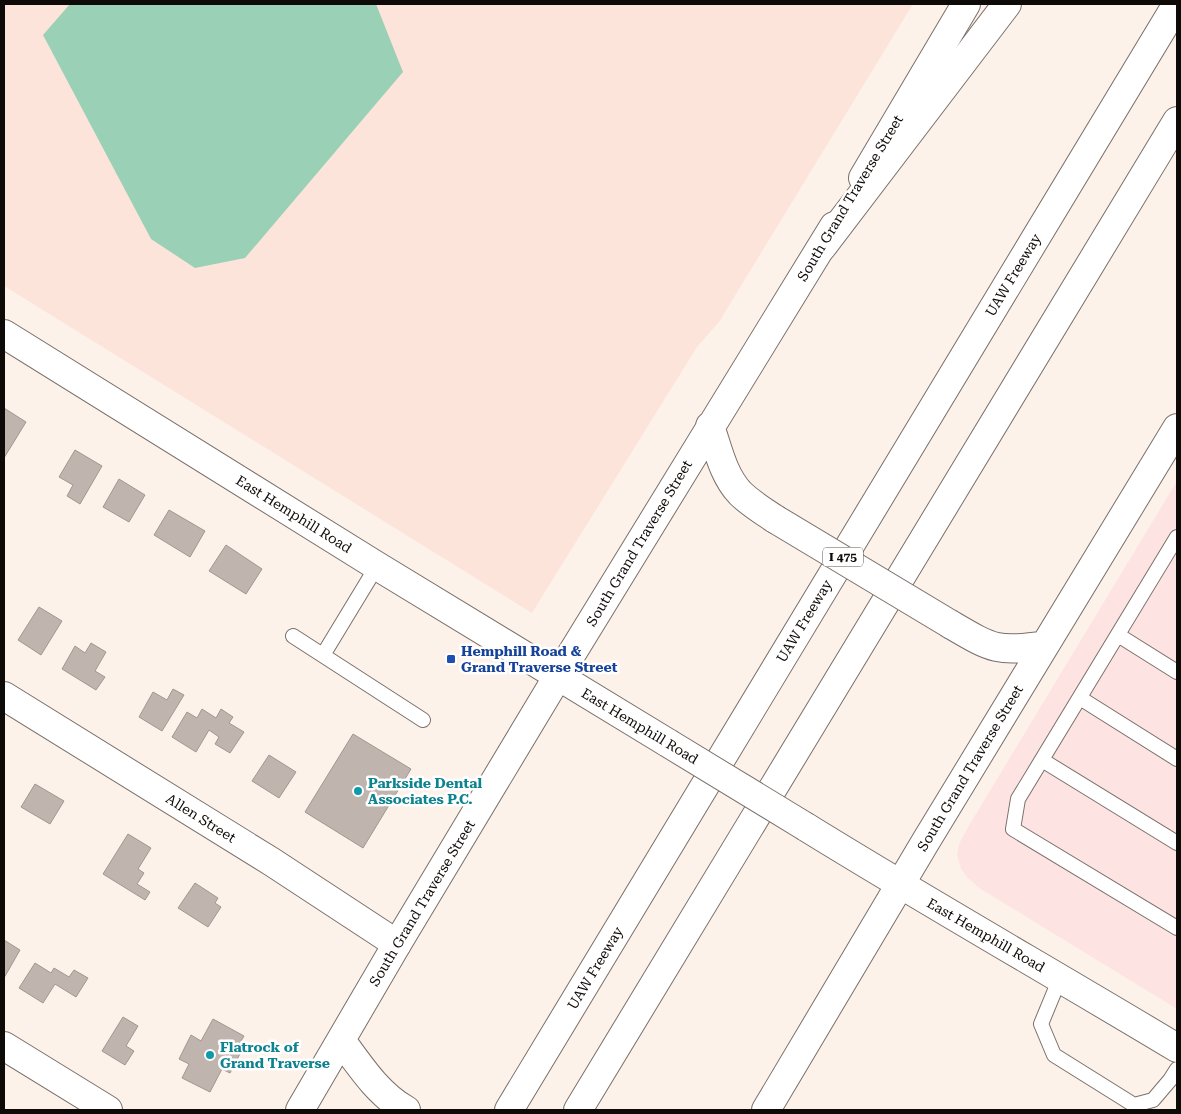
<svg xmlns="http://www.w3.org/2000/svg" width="1181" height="1114" font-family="'Roboto Serif',serif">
<rect width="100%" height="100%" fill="#fdf2ea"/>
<path fill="#fee3e3" d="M1177 481V1009L979 888 967 877 961 869 957 855 959 844 968 827Z"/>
<path fill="#fde4db" d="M4 4H913L719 322 697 347 532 613 4 286Z"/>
<path fill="#9ad1b6" d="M70 4H376L403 72 245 258 195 268 151 239 43 35Z"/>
<path fill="#c0b4af" stroke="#a29691" d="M4 408 26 422 4 458Z
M75 450 102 466 80 504 67 496 73 485 59 477Z
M119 479 145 495 129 522 103 507Z
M169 510 205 531 190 557 154 535Z
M226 545 262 569 246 594 209 571Z
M39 607 62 621 41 655 18 640Z
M91 643 106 652 95 671 105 677 96 690 62 669 75 646 85 653Z
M173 689 184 695 162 731 139 717 153 692 167 700Z
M202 709 216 718 221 709 233 717 229 723 244 732 230 753 215 744 219 737 209 730 196 752 172 737 187 712 197 718Z
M353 734 411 769 363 848 305 812Z
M269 755 296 772 279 798 252 781Z
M35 784 64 801 50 824 21 807Z
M128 834 151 848 138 869 144 873 137 884 150 892 145 900 103 874Z
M195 883 218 898 215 903 221 907 208 927 178 908Z
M4 940 20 950 4 978Z
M35 963 51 973 54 968 69 977 74 970 88 978 76 997 55 984 43 1003 19 988Z
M123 1017 138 1026 126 1046 134 1051 125 1065 102 1051Z
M213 1019 244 1036 237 1048 242 1050 230 1073 222 1069 210 1092 182 1078 189 1064 179 1059 191 1035 201 1041Z"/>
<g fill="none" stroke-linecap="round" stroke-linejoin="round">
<defs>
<path id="service" d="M1177 537 1018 799 1013 829 1177 928
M1118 635 1177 672
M293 636 423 720
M323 655 377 566
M1080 698 1177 759
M1042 760 1177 843
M1060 978 1041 1024 1054 1055 1134 1105 1153 1100 1170 1080 1177 1069"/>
<path id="minor" d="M4 696 272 862 397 944
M4 1046 108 1110"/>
<path id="tertiary" d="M4 334 377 566 668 743
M806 827C929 903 1054 974 1177 1048"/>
<path id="secondary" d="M863 178 966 4
M710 426C718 449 723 475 740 493 750 503 763 511 775 519
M950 624C991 648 997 653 1045 645
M341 1040C360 1066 378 1094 406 1110
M300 1110 397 944 558 676 834 226
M766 1110 926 841 1177 428"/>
<path id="motorway" d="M822 247 1007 4
M509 1110 1177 4
M578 1110 1177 121"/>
</defs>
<use href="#service" stroke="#7a706a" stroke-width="16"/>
<use href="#minor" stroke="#7a706a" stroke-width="30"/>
<use href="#tertiary" stroke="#7a706a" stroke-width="30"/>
<use href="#secondary" stroke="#7a706a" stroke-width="30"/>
<use href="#motorway" stroke="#7a706a" stroke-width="30"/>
<use href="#service" stroke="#fff" stroke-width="14"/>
<use href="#minor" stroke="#fff" stroke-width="28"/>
<use href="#tertiary" stroke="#fff" stroke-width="28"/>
<use href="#secondary" stroke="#fff" stroke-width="28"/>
<use href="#motorway" stroke="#fff" stroke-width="28"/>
<defs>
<path id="tertiary-bridge" d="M668 743 806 827"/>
<path id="secondary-bridge" d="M775 519 950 624"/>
</defs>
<use href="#tertiary-bridge" stroke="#7a706a" stroke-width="30" stroke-linecap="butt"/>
<use href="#secondary-bridge" stroke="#7a706a" stroke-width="30" stroke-linecap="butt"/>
<use href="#tertiary-bridge" stroke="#fff" stroke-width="28"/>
<use href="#secondary-bridge" stroke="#fff" stroke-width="28"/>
</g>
<rect fill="#1a4fb4" stroke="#fff" stroke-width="2" x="446" y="654" width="10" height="10" rx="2.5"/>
<g fill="#0f9aa8" stroke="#fff" stroke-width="2">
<circle cx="358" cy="791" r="5"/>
<circle cx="210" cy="1055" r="5"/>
</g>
<g text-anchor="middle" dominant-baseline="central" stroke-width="5" stroke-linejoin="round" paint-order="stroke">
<rect fill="#fff" stroke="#565452" stroke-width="1" x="823" y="547.5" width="40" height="19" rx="4"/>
<g font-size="12" font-weight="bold" fill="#0e0a08">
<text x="843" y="557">I 475</text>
</g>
<g font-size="14" fill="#0e0a08" stroke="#fff">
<text transform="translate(850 198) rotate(-59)">South Grand Traverse Street</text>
<text transform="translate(1013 275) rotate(-59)">UAW Freeway</text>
<text transform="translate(294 514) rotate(32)">East Hemphill Road</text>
<text transform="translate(639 543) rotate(-59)">South Grand Traverse Street</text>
<text transform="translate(804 621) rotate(-59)">UAW Freeway</text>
<text transform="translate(640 726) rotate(31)">East Hemphill Road</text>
<text transform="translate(970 768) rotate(-59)">South Grand Traverse Street</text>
<text transform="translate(201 818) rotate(32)">Allen Street</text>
<text transform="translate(422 903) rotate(-59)">South Grand Traverse Street</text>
<text transform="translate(986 935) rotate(30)">East Hemphill Road</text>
<text transform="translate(595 968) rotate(-59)">UAW Freeway</text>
</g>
<g font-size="14" font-weight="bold" fill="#164399" stroke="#fff" text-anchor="start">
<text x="461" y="651">Hemphill Road &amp;<tspan x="461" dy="16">Grand Traverse Street</tspan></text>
</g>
<g font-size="14" font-weight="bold" fill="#0d838f" stroke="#fff" text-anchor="start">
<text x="368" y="783">Parkside Dental<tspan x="368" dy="16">Associates P.C.</tspan></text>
<text x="220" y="1047">Flatrock of<tspan x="220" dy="16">Grand Traverse</tspan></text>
</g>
</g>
<rect width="1181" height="1114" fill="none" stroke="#0e0a08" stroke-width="10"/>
</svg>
